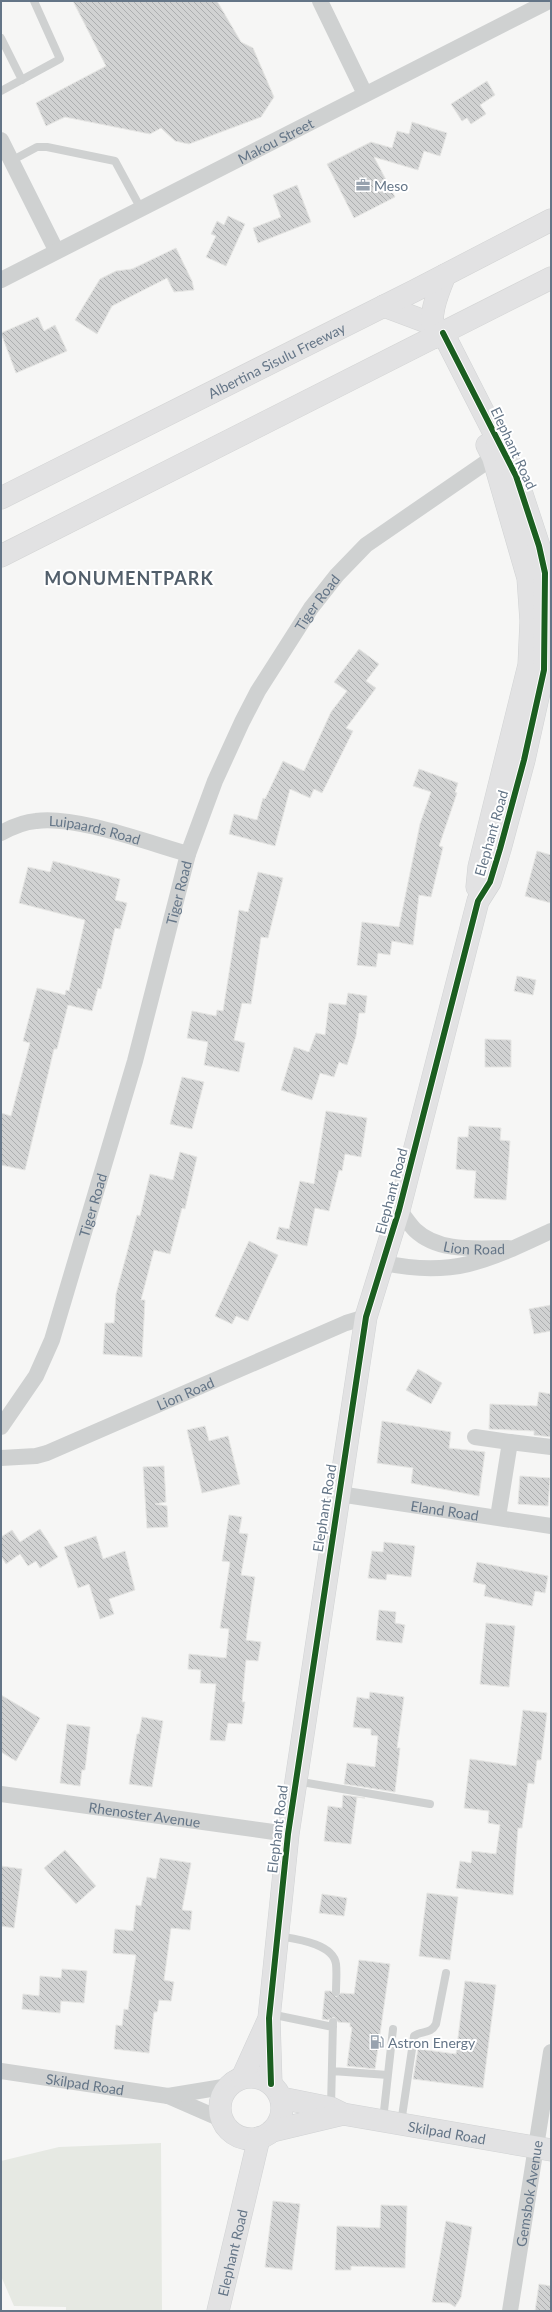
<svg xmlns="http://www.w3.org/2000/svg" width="552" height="2312" font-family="Lato,sans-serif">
<defs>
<pattern id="building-back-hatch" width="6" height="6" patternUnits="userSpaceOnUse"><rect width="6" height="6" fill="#d1d2d2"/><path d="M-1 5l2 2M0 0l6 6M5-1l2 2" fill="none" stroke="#adafb0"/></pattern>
</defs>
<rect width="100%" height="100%" fill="#f6f6f5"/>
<path fill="#e6e9e3" d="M161 2143 162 2311H66V2307L14 2306 1 2276V2161L59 2147Z"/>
<path fill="url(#building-back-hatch)" stroke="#e6e6e4" d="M73 1H217L241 42 253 48 274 97 261 117 189 144 175 141 161 128 150 134 65 117 46 126 36 103 106 66Z
M487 81 495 95 480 105 486 114 471 124 467 118 462 121 451 104Z
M412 122 447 133 440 156 424 151 418 170 374 157 395 197 354 218 327 164 371 142 392 148 397 131 409 134Z
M297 185 311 222 258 243 253 228 281 217 273 195Z
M228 216 245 224 226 266 206 257 216 236 211 234 217 221 224 225Z
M176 248 192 281 194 290 174 292 167 278 112 306 97 334 75 320 100 279 116 271 132 269Z
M38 317 44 331 55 325 67 351 16 373 1 333Z
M359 649 379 664 366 681 376 688 346 728 353 731 322 793 314 789 310 798 290 789 275 846 229 834 234 814 257 820 263 798 265 799 283 761 304 771 331 712 347 691 334 682Z
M419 769 458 783 455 792 457 793 439 846 443 847 431 897 419 895 413 945 392 941 390 955 378 953 376 967 357 965 362 922 399 927 420 824 431 792 413 786Z
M537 851 551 855V903L525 896Z
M53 861 120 879 115 900 127 903 120 929 115 928 101 989 98 988 92 1011 68 1005 57 1049H54L25 1170 1 1165V1113L11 1116 30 1043 23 1041 37 988 65 995 66 990 69 991 85 920 19 903 28 867 50 872Z
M258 872 283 878 268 938 261 937 251 1004 242 1003 234 1040 245 1043 239 1072 204 1065 208 1042 187 1038 192 1011 216 1016 217 1010 223 1011 239 910 248 912Z
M517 976 536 980 533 995 514 991Z
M348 993 367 996 365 1013H359L356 1036 347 1065 339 1062 334 1077 320 1073 312 1100 281 1090 294 1047 309 1052 316 1033 325 1035 329 1003 346 1005Z
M485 1039 511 1040V1067H485Z
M182 1077 204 1082 192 1129 170 1124Z
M326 1111 367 1118 361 1157 345 1154 342 1171 339 1170 329 1211 315 1208 307 1246 276 1239 279 1227 289 1229 300 1181 314 1184Z
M469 1126 501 1128 500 1140 510 1141 506 1200 474 1198 476 1171 456 1169 458 1137H468Z
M180 1152 197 1157 185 1209 182 1208 170 1254 154 1250 141 1300H145L142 1357 103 1354 105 1323H114L116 1294 137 1215 140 1216 150 1174 173 1180Z
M249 1241 278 1255 248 1321 236 1316 232 1324 215 1316Z
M551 1305V1331L534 1334 529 1309Z
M418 1369 442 1383 431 1404 406 1390Z
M539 1392 551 1394V1437L534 1435V1431L489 1429 490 1404 537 1406Z
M382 1421 451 1432 449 1448 485 1452 479 1496 411 1483 413 1468 377 1463Z
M205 1426 209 1441 228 1436 240 1484 202 1493 187 1430Z
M164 1466 166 1502 155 1504 167 1506 168 1527 147 1528 143 1467Z
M520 1476 550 1478 548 1506 518 1504Z
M229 1515 242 1517 239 1533 248 1534 241 1575 255 1577 246 1640 261 1642 258 1661 246 1660 242 1702H245L242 1724 228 1723 225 1741 210 1740 216 1684 200 1683 201 1670 188 1669 189 1654 226 1658 229 1629 220 1628 230 1562 222 1561Z
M40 1529 58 1557 40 1568 36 1561 28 1566 20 1554 6 1564 1 1556V1537L12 1530 20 1542Z
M96 1536 103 1559 125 1551 135 1590 109 1599 114 1614 100 1619 89 1584 78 1588 64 1547Z
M384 1542 415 1546 411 1577 387 1574 386 1580 368 1578 372 1551 383 1552Z
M477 1562 548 1576 545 1593 535 1591 532 1606 484 1596 486 1585 473 1582Z
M379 1610 396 1612 395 1623 405 1625 402 1643 376 1640Z
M486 1623 515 1626 509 1687 480 1684Z
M370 1692 404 1697 397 1748H400L395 1792 344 1784 347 1763 375 1767 378 1736 371 1735V1729L353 1727 357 1697 369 1699Z
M1 1695 40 1718 16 1761 1 1752Z
M523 1710 547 1713 541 1760H537L534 1784 528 1783 522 1828H518L513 1895 456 1888 460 1861 471 1863 472 1851 496 1854 500 1825 488 1823 489 1811 464 1808 470 1759 516 1766Z
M142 1717 163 1721 152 1787 129 1784 137 1734H139Z
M67 1724 90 1727 85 1770H82L80 1786 60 1783Z
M343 1795 365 1798 357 1797 351 1844 324 1841 328 1806 342 1808Z
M65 1850 96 1886 76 1904 44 1868Z
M160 1858 191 1863 182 1910 192 1911 190 1930 171 1928 164 1980 174 1982 171 2001 159 2000 157 2012H154L149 2053 114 2049 116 2025 122 2026 124 2009 128 2010 136 1955 113 1953 115 1929 133 1931 136 1905 141 1906 147 1877 156 1879Z
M1 1866 22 1869 14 1928 1 1926Z
M427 1893 458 1897 450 1960 419 1956Z
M322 1894 347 1898 344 1916 319 1913Z
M359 1960 390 1964 375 2069 347 2066 352 2027H350V2023L338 2022 334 2017 328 2020 322 2019 325 1991H331L336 1997 341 1993 354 1994Z
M62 1969 87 1971 84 2003 61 2001 60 2013 22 2009 23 1994 39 1996 40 1976 61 1978Z
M465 1981 496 1985 483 2088 413 2079 418 2049 456 2054Z
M273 2201 300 2204 292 2270 265 2267Z
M381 2205 407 2206 405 2268 351 2266V2270H335L337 2226 380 2228Z
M446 2221 472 2227 461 2297 455 2307 449 2303 432 2302Z
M539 2284 551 2286V2311H535Z"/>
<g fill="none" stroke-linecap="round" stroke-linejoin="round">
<defs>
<g id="secondary">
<path d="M477 887 479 867 529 665 531 621 528 578 493 457 487 445"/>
<circle cx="251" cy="2108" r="31"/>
<path d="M242 2078 267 2023"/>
<path d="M271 2084 269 2018 288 1834 366 1317 399 1210 478 901 490 882 500 849 524 760 544 670 545 573 539 546 516 476 443 333"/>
<path id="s10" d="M281 2098 331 2108 343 2114 551 2150"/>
<path d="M272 2131 343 2114"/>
<path id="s11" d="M218 2311 259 2138"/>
</g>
<g id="highway">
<path d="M384 306 432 324 443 333"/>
<path d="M436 337C426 320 438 292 445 275"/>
<path id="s12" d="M1 498 414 291 551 220"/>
<path d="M1 556 551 278"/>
</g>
</defs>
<use href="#secondary" stroke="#d1d3d4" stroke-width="23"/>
<use href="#highway" stroke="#d3d4d4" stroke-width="23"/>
<path stroke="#cfd1d1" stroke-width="8" d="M1 38 22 80
M1 91 60 59 34 1
M11 161 37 147H47L115 161 140 207
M296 1781 430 1804
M278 1936C295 1939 333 1943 336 1964 337 1973 336 1983 336 1992
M270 2014 333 2027
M332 2071 388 2075
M331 2107 333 2022
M383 2120 393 2029
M401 2123 414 2036C422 2030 430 2035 436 2024L446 1973"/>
<g stroke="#cfd1d1" stroke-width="16">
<path d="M320 1 365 94"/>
<path d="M1 140 56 250"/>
<path id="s1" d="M1 280 549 1"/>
<path id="s2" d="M1 833C12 827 23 822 36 821 74 815 149 843 188 854"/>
<path id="s3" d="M399 1210C405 1217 409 1224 415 1230 439 1253 478 1248 508 1248"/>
<path d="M384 1263C454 1278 489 1260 551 1231"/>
<path id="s4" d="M1 1427 36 1376 52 1340 135 1061 188 854 215 781 242 722 258 691 311 608 337 575 366 545 501 452"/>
<path d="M475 1437 510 1442"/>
<path id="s5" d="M1 1458 36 1456 47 1453 346 1323 366 1317"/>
<path id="s6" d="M339 1494 551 1526"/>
<path d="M498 1517 510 1442 551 1447"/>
<path id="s7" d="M1 1794 288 1834"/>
<path id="s8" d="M1 2071 168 2096 223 2120"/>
<path d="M168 2096 229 2086"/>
<path id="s9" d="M510 2311 551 2052"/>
</g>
<use href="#secondary" stroke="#e2e2e3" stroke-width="22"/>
<use href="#highway" stroke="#e2e2e3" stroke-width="22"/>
<defs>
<path id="cycleway" d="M271 2084 269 2018 288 1834 366 1317 399 1210 478 901 490 882 500 849 524 760 544 670 545 573 539 546 516 476 443 333"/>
</defs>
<use href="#cycleway" stroke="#fff" stroke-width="8"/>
<use href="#cycleway" stroke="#1b5e20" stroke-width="6"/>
</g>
<defs>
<symbol id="office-bare" viewBox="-9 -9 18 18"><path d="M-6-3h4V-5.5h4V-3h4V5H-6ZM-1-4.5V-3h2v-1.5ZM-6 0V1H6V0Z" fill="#97a2ae" stroke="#fff" stroke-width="2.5" paint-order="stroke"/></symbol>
<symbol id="fuel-bare" viewBox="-9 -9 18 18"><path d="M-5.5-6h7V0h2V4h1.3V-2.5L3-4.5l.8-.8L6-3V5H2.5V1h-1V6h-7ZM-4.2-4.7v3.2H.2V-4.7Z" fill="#97a2ae" stroke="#fff" stroke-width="2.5" paint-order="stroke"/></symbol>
</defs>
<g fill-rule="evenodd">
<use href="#office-bare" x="353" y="175" width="20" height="20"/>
<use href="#fuel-bare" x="367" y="2032" width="20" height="20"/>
</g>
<g text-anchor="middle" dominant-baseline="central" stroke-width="4" stroke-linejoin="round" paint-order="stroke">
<g font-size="14" fill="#647587" stroke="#fff">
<text stroke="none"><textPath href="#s1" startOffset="308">Makou Street</textPath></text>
<text stroke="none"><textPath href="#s12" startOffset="308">Albertina Sisulu Freeway</textPath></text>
<text transform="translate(514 448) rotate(65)">Elephant Road</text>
<text stroke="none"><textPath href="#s4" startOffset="890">Tiger Road</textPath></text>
<text stroke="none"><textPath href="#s2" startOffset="97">Luipaards Road</textPath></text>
<text transform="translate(491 833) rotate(-74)">Elephant Road</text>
<text stroke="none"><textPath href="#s4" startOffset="566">Tiger Road</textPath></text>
<text transform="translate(391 1191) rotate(-75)">Elephant Road</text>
<text stroke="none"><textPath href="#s4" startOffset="242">Tiger Road</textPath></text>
<text stroke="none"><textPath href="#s3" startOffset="89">Lion Road</textPath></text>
<text stroke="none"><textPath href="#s5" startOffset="197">Lion Road</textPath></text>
<text transform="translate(324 1508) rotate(-81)">Elephant Road</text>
<text stroke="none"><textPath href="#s6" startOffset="107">Eland Road</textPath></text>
<text stroke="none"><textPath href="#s7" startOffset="145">Rhenoster Avenue</textPath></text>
<text transform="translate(277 1829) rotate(-83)">Elephant Road</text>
<text stroke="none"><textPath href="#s8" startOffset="85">Skilpad Road</textPath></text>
<text stroke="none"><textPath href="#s10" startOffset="170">Skilpad Road</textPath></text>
<text stroke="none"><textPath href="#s9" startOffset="119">Gemsbok Avenue</textPath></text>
<text stroke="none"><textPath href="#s11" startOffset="60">Elephant Road</textPath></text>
</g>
<g font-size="14" fill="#647587" stroke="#fff" text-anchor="start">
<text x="374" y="185">Meso</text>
<text x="388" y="2042">Astron Energy</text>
</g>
<g font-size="18" font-weight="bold" letter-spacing="1" fill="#525f6b" stroke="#fff">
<text x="129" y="578">MONUMENTPARK</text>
</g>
</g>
<rect width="552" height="2312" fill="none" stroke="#647587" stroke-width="4"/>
</svg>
